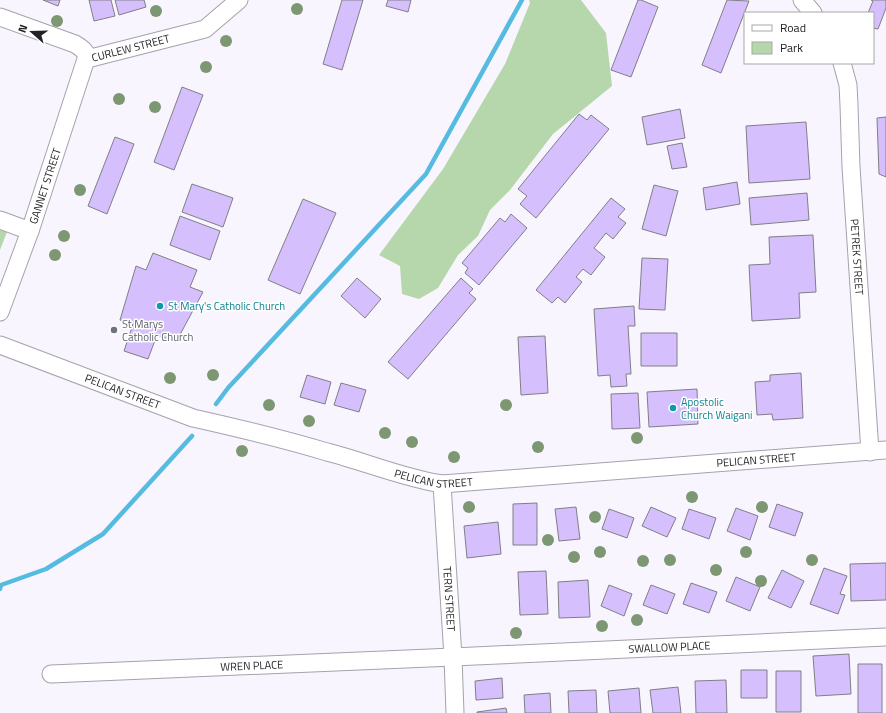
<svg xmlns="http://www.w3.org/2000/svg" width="886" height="713" font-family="'Titillium Web',sans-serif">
<rect width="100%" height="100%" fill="#f8f5fe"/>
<path fill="#b6d7ac" d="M529 0H581L606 33 612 86 553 134 510 190 490 210 478 236 458 255 438 288 419 299 402 294 400 266 379 255 443 169 505 64 530 3Z
M0 229 7 232 0 250Z"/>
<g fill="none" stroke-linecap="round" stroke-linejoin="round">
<path stroke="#55bbe0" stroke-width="4.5" d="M216 404 228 388 426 174 522 0
M0 589 1 585 46 569 103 534 192 436"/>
</g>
<path fill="#d5c0fd" stroke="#817e87" d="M43 0H60L58 6Z
M89 0H111L115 16 94 21Z
M115 0H144L146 7 119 15Z
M342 0H363L342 70 323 64Z
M388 0H411L408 12 386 6Z
M638 0H641L658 7 631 77 611 70Z
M727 0 749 1 721 73 702 65Z
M871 0H886V8L878 29 873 28V13H868L873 1Z
M182 87 203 95 174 170 154 162Z
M680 109 685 138 647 145 642 117Z
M579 114 587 120 591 115 609 129 536 218 520 204 527 196 518 189Z
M886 117V177L879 174 877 118Z
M806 122 810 179 749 183 746 126Z
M115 137 134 144 107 214 88 206Z
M682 143 687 167 672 169 667 146Z
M737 182 740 204 706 210 703 188Z
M192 184 233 198 223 227 182 212Z
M654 185 678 191 666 236 642 229Z
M807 193 809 220 751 225 749 198Z
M611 198 625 209 618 217 626 223 613 239 606 233 594 248 605 257 591 275 583 269 576 277 582 282 565 303 558 297 552 303 536 290Z
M303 199 336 213 300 294 268 280Z
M511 214 527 228 479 285 465 273 468 268 462 263 500 218 505 222Z
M180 216 220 231 210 260 170 245Z
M813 235 816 292 799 293 800 318 752 321 749 265 770 264 769 237Z
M153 253 197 270 190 287 203 292 176 342 157 335 148 359 124 351 133 324 120 320 136 266 146 270Z
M642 258 668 259 665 310 639 309Z
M357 278 381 299 365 318 341 296Z
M461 278 473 289 469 293 476 299 408 379 388 362Z
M634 306 635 326H628L631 374H626L627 386 611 387 610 375 598 376 594 309Z
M641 333H677V366H641Z
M545 336 548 393 521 395 518 337Z
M801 373 803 418 773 420 772 414 757 415 755 382 770 381V375Z
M307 375 331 382 325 404 300 397Z
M341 383 366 390 359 412 334 405Z
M697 389 698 424 649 427 647 392Z
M638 393 640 428 612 429 611 394Z
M537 503V545H513V504Z
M777 504 803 513 795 536 769 527Z
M576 507 580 539 559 541 555 509Z
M651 507 676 518 667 537 642 526Z
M736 508 758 516 750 540 727 531Z
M609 509 634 518 627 538 602 529Z
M689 509 716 518 709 539 682 529Z
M498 522 501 554 467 558 464 526Z
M886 563V600L851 601 850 564Z
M824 568 847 576 840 594 845 595 838 614 810 604Z
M782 570 804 581 791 608 768 598Z
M546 571 548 614 520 615 518 572Z
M736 577 760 587 750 611 726 601Z
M588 580 590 617 559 618 558 582Z
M691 583 717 592 709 613 683 604Z
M609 585 632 594 624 616 601 606Z
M651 585 675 594 667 614 643 605Z
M849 654 851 694 816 696 813 656Z
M858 664H882V713H858Z
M741 670H767V698H741Z
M776 671H801V712H776Z
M502 678 503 698 476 700 475 681Z
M726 680 727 713H696L695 681Z
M678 687 681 713H653L650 690Z
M639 688 641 713H610L608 691Z
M596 690 597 713H569L568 691Z
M550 693 551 713H525L524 695Z
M506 708 507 713H477V712Z"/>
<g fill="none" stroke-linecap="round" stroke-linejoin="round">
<defs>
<g id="street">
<path d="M802 0 813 13"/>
<path d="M0 17 75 44C80 47 85 50 87 56L30 231 0 312"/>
<path id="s1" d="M87 59 205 29 239 0"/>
<path id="s2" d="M842 63 848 85 849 105 851 167 870 452"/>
<path d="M0 220 30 231"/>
<path id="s3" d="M0 345 193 418C238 428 283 439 327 452 366 462 403 478 442 484L886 450"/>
<path id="s4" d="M442 484 453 657 455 713"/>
<path id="s5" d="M51 674 453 657 886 637"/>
</g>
</defs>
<use href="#street" stroke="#a5a2ac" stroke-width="19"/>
<use href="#street" stroke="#fff" stroke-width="17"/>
</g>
<g fill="#7e9773">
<circle cx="297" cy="9" r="6"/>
<circle cx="156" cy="11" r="6"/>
<circle cx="57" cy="21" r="6"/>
<circle cx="226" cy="41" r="6"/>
<circle cx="206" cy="67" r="6"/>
<circle cx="119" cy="99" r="6"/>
<circle cx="155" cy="107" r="6"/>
<circle cx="80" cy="190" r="6"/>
<circle cx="64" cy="236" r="6"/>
<circle cx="55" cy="255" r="6"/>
<circle cx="213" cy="375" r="6"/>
<circle cx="170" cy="378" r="6"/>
<circle cx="269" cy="405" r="6"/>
<circle cx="506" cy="405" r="6"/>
<circle cx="309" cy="421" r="6"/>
<circle cx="385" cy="433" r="6"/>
<circle cx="637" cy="438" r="6"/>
<circle cx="412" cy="442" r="6"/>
<circle cx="538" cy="447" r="6"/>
<circle cx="242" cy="451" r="6"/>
<circle cx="454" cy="457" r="6"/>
<circle cx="692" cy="497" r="6"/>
<circle cx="469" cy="507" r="6"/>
<circle cx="762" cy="507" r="6"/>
<circle cx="595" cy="517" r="6"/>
<circle cx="548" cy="540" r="6"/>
<circle cx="600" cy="552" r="6"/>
<circle cx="746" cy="552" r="6"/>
<circle cx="574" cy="557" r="6"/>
<circle cx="670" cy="560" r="6"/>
<circle cx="812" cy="560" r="6"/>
<circle cx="643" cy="561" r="6"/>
<circle cx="716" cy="570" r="6"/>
<circle cx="761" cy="581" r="6"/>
<circle cx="637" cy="620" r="6"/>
<circle cx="602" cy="626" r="6"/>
<circle cx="516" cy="633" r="6"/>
</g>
<g fill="#0f9aa8" stroke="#fff" stroke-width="1.5">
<circle cx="160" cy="306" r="4"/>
<circle cx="673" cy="408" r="4"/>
</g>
<circle fill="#6b7280" stroke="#fff" stroke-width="1.5" cx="114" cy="330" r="4"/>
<g text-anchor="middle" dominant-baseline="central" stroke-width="3" stroke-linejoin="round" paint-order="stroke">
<g font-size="11" fill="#232225" stroke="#fff">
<text stroke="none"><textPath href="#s1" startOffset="45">CURLEW STREET</textPath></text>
<text transform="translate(45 186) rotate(-72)">GANNET STREET</text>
<text stroke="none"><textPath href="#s2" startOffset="195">PETREK STREET</textPath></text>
<text stroke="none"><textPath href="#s3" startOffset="131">PELICAN STREET</textPath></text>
<text stroke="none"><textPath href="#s3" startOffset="779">PELICAN STREET</textPath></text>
<text stroke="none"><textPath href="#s3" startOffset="455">PELICAN STREET</textPath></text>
<text stroke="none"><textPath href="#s4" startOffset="115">TERN STREET</textPath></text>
<text stroke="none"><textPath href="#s5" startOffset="619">SWALLOW PLACE</textPath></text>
<text stroke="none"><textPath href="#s5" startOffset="201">WREN PLACE</textPath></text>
</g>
<g font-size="11" fill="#0d838f" stroke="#fff" text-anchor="start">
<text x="168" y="306">St Mary's Catholic Church</text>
<text x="681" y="402">Apostolic<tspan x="681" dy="13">Church Waigani</tspan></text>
</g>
<g font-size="11" fill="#5b616d" stroke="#fff" text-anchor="start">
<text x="122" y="324">St Marys<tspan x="122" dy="13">Catholic Church</tspan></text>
</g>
</g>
<rect x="744" y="12" width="130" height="52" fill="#ffffff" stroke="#a7a7a8"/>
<rect x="752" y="25" width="20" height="6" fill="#ffffff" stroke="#a7a7a8"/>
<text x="780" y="32" font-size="12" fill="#232225">Road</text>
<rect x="752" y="42" width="20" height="12" fill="#b6d7ac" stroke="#a7a7a8"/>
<text x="780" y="52" font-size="12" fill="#232225">Park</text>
<g transform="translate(32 32) rotate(290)" stroke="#ffffff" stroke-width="3" paint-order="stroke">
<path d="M0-3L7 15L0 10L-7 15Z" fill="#232225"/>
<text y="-6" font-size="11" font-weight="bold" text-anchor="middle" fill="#232225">N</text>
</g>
</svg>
